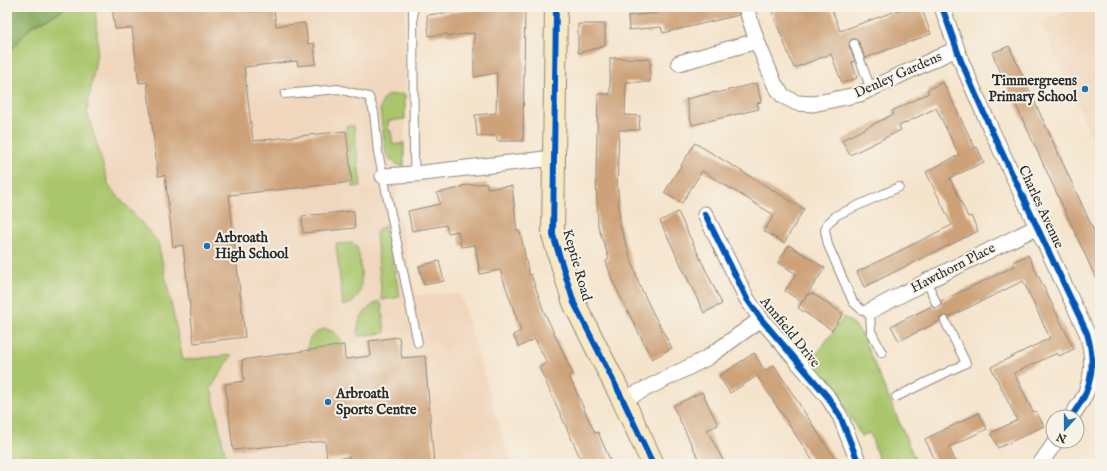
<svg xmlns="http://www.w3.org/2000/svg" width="1107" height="471" font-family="'IM FELL English',serif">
<rect width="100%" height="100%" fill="#f7f3e8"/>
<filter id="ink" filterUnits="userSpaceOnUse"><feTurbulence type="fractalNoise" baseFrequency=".025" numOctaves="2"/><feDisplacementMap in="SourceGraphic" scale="8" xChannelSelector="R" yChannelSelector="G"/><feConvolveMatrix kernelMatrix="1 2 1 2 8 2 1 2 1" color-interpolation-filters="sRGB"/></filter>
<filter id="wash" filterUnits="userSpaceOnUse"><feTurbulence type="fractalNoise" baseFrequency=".012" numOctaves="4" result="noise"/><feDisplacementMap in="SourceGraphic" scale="16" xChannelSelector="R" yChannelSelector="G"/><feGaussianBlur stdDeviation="0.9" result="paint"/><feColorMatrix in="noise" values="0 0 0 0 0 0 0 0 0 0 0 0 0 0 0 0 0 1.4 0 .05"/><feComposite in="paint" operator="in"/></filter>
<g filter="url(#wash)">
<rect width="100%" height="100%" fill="#f5e4cc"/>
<path fill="#f0d6bc" d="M7 7H405V162L396 198 416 295 460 294 505 444 514 464H7Z
M1073 7H1100V156L1041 22Z"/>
<path fill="#a9c66c" stroke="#6a784c" d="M69 7H95L98 47 87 111 109 186 158 242 183 360 232 355 211 388 227 464H7V55L32 26Z
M405 94V119L388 121 389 132 391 131 393 145 404 143V167L393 162 386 154 380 109 383 100 385 97 389 95Z
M346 126H354L361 186 353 187Z
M385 226 400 297 382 300 376 233 380 228Z
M353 243C359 248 359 255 360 263 362 279 364 302 343 306L336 244Z
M379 301 382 306 385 333 358 336C356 320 365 309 379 301Z
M844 317 855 325 862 335 917 464H880L870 433 861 436C846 408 831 386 810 363Z
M324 329C334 330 340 336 344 345L307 351C308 338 312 333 324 329Z"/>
<path fill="#86ab60" stroke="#586b46" d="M7 7H69L32 26 7 55Z"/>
<g id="blocks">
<path fill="#cda279" d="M112 7H248V12L274 9 276 26 305 23 308 44 314 43 316 64 298 66 297 61 244 67 253 141 346 131 352 182 229 195 245 337 194 343 183 245 173 247 165 175 158 176 147 82 139 83 132 28 115 29Z
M498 7H525L523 141H497V136H477L475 115 496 113 497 73 474 77V33L448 36V34L429 36 427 15Z
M656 7H739V15L663 33 661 27 629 30 628 16 658 13Z
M770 7H831L840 31 907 7H921L931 34 865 58 859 42 855 39H852L850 41 849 46 855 61 852 62 857 78 842 83 831 54 794 68Z
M578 24H605V46L578 53Z
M1009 46 1100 244V287L992 53Z
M610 58 650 59V82H626L625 115 640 116 639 130H619L617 190H618L620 225 639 284 653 313 672 348 652 359 612 280 606 261 609 259 598 226 596 176 598 94H610Z
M943 82 975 148 977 147 984 162 950 178 968 217 971 216 978 231 864 287 857 272 952 225 926 172 959 155 936 108 899 126 901 130 850 155 842 140 894 114 892 111 929 93 927 90Z
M757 83 761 102 757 103 759 109 692 125 686 99 716 92 717 93Z
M695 143 804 209 784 243 764 231 774 215 702 171 682 203 664 193Z
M487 183V188L512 186 517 231H520L529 275 531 274 543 309 573 374 569 376 595 433 598 432 610 460 602 464H583L539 367 547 363 535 339 519 347 513 335 521 331 500 270 480 274 475 245 461 247 458 231 448 233 446 225 412 231 408 211 440 204 437 193 461 188V186Z
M354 211 355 228 303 233 302 216Z
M678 212 722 304 704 313 660 221Z
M789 245 825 268 802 302 785 291 796 274 778 262Z
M1028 255 1074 349 1059 356 1057 353 1014 373 1033 412 1036 411 1044 426 998 448 991 433 1017 420 991 367 1050 338 1023 281 949 317 943 316 940 318V321L899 341 891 326 932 306 935 308H938L941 306V301L1015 266 1013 262Z
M439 261 444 281 424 285 419 266Z
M812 293 843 314 832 330 798 308 806 296Z
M399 337 402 358 425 356 434 464H350L349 457 327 460 325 441 233 450 225 384 244 381 242 360 344 345 345 359 371 356 369 341Z
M754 353 765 371 774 365 838 464H815L757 376 730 393 719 376Z
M702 392 718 425 707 430 725 464H701L673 406Z
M979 413 987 429 949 447 957 464H937L925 439Z"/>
</g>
</g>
<g filter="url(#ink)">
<use href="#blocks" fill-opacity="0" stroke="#90887c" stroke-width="1"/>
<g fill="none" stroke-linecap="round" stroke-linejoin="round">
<defs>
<path id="lane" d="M413 7 414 158 415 174
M854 44 871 89
M285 94 338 89 369 97 374 112 378 152 418 343
M927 281 936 303
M882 353 871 331 870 311 862 310 853 302 828 245 825 230 827 224 837 215 899 187
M896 397 966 363 945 321"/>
<path id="street" d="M942 7 961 61 990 127 1087 333C1093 353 1094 373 1086 392 1083 401 1076 409 1071 417
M747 11 757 41 775 85 783 96 797 103 813 104 860 94 956 49
M679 63 757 41
M383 176 415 174 553 158
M705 214 747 299 761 319 827 396 840 416 859 464
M870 311 927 281 1037 227
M623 400 707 358 761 319
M1040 464 1056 441"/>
<path id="secondary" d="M556 7 553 235 574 303 623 400 653 464"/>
</defs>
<use href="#lane" stroke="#90887c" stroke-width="10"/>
<use href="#street" stroke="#90887c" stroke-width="17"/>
<use href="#secondary" stroke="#90887c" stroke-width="24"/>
<use href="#lane" stroke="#fff" stroke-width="8"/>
<use href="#street" stroke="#fff" stroke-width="15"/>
<use href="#secondary" stroke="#f8e8c3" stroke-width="22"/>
<defs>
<path id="cycleway" d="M556 7 553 235 574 303 623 400 653 464
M942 7 961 61 990 127 1087 333C1093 353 1094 373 1086 392 1083 401 1076 409 1071 417
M705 214 747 299 761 319 827 396 840 416 859 464"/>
</defs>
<use href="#cycleway" stroke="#f7f3e8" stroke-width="8"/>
<use href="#cycleway" stroke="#0057b8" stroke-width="6"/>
</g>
</g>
<g fill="#1f6fb2" stroke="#f7f3e8" stroke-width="1.5">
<circle cx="1085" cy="89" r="4"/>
<circle cx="207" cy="246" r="4"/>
<circle cx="328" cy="402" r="4"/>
</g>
<g text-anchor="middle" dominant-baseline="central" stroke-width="4" stroke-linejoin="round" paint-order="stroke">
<g font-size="14" fill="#2b2b2b" stroke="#f7f3e8">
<text transform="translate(898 75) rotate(-24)">Denley Gardens</text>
<text transform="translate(1041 207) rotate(65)">Charles Avenue</text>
<text transform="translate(577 265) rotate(74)">Keptie Road</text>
<text transform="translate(953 268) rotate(-27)">Hawthorn Place</text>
<text transform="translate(790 332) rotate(51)">Annfield Drive</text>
</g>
<g font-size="14" font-weight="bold" fill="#2b2b2b" stroke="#f7f3e8" text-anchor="start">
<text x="1077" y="81" text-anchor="end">Timmergreens<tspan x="1077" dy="16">Primary School</tspan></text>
<text x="215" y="238">Arbroath<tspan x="215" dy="16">High School</tspan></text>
<text x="336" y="394">Arbroath<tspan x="336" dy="16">Sports Centre</tspan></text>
</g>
</g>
<rect width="1107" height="471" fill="none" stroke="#f7f3e8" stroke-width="24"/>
<g transform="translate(1065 429) rotate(201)"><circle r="19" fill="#f7f3e8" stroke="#a5a39c"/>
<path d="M0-3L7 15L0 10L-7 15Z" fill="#1f6fb2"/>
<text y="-6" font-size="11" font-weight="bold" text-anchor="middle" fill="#2b2b2b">N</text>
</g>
</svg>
